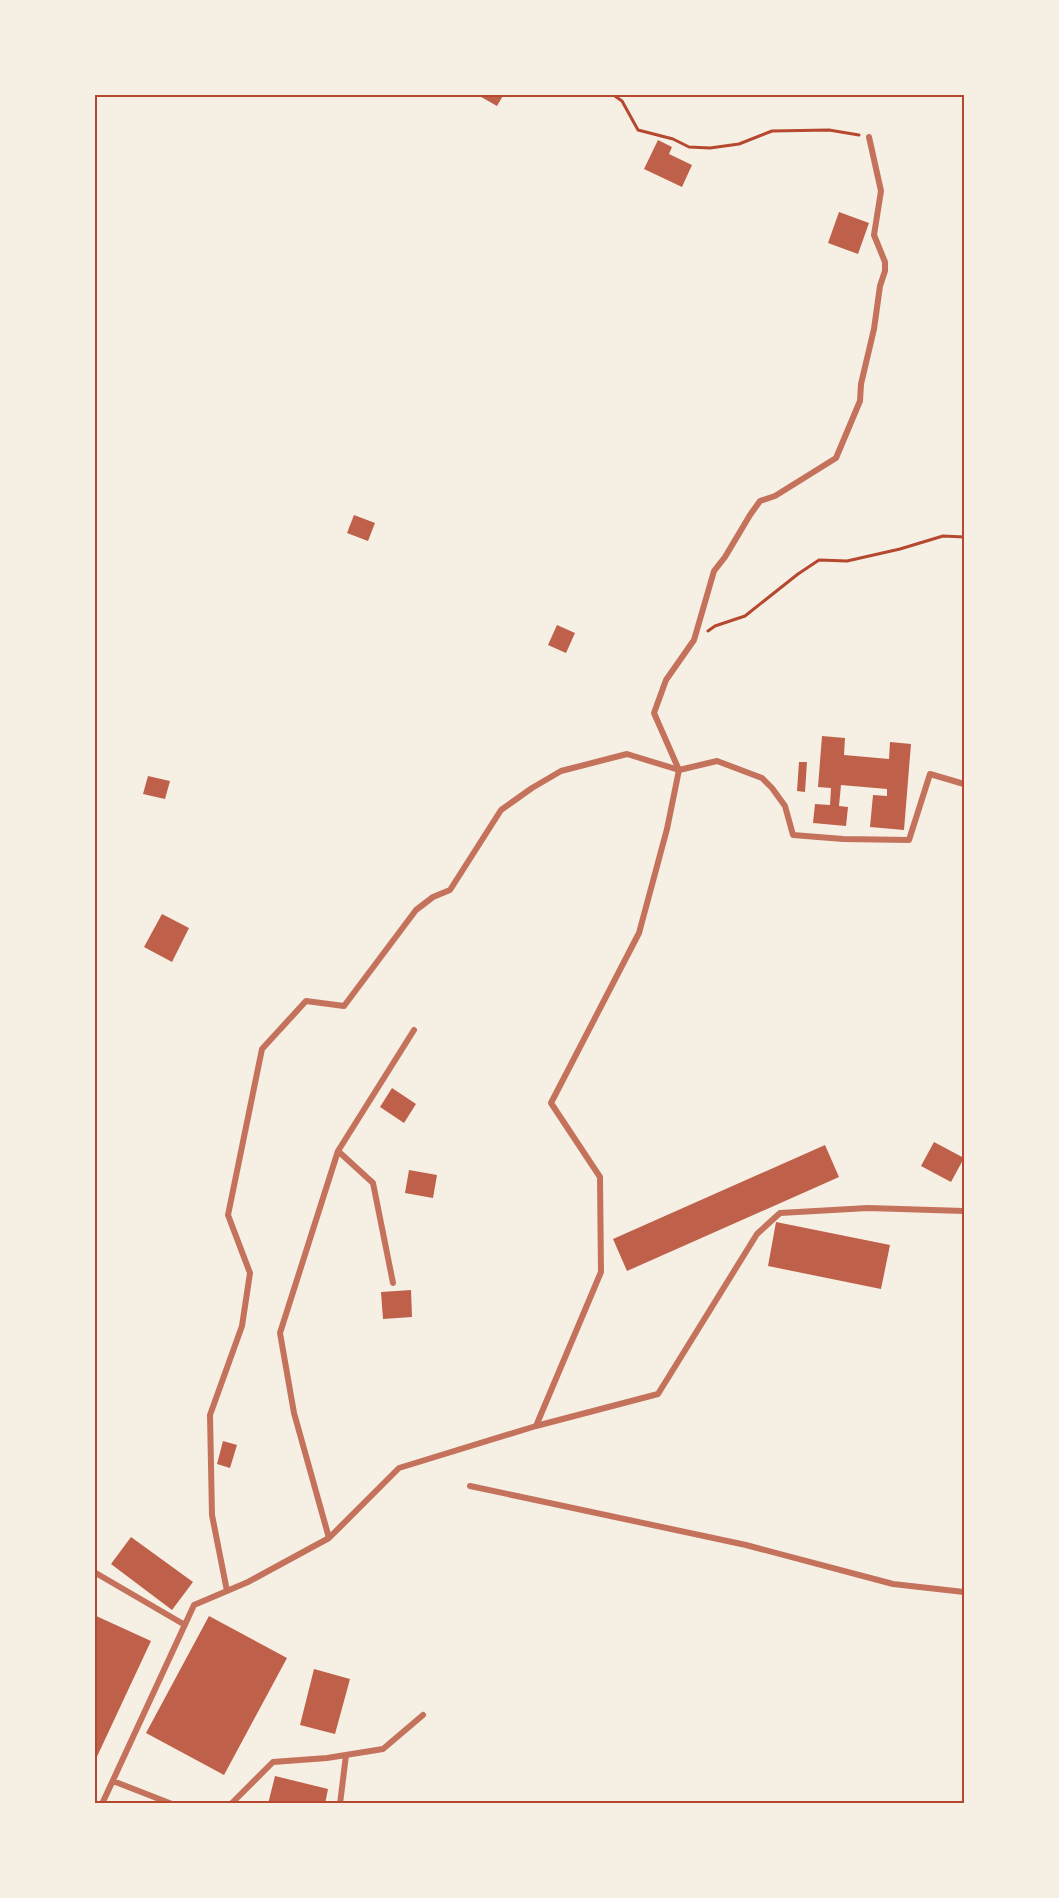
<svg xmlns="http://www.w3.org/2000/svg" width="1059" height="1898" font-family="'IBM Plex Serif',serif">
<rect width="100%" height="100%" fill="#f6efe4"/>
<path fill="#bf614a" d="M476 94H504L497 106Z
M658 140 672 147 669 154 692 165 682 187 644 169Z
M839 212 869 223 858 254 828 243Z
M354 515 375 523 368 541 347 533Z
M557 625 575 633 566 653 548 645Z
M822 736 845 738 844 755 889 759 890 742 911 744 904 830 870 827 873 795 887 796V789L841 785 839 806 848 807 846 826 813 823 815 804 830 805 831 788 818 787Z
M799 762H807L805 792 797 791Z
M148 776 170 781 165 799 143 794Z
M162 914 189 928 172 962 144 947Z
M392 1088 416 1104 404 1123 380 1107Z
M934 1142 964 1158 951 1182 921 1166Z
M825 1145 839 1177 627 1271 613 1239Z
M409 1170 437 1175 433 1198 405 1193Z
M776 1222 890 1245 881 1289 768 1266Z
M411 1290 412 1317 383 1319 381 1292Z
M223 1441 237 1445 230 1468 217 1464Z
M131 1537 193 1582 172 1610 111 1564Z
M94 1615 151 1641 94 1763Z
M209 1616 287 1658 224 1775 146 1733Z
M314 1669 350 1679 335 1734 300 1725Z
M275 1776 328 1789 325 1804H268Z"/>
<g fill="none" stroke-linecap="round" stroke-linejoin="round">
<path stroke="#b5482f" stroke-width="3" d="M612 94 622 101 638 130 673 139 689 147 710 148 739 144 772 131 829 130 859 135
M708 631 715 626 745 616 798 574 819 560 847 561 900 549 943 536 964 537"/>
<path stroke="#c5725c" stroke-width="6" d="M679 770 654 713 666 680 694 640 714 571 725 557 750 515 760 501 775 496 836 458 860 401 861 384 874 329 880 286 885 271V262L874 235 881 191 869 137
M338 1151 414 1030
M536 1426 601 1272 600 1177 551 1103 639 933 667 829 679 770 717 761 762 778 772 788 785 806 793 835 843 839 909 840 930 774 964 784
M470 1486 746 1545 893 1584 964 1592
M329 1538 294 1413 280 1333 338 1151 373 1183 393 1283
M94 1572 185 1625
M227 1591 212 1515 210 1415 242 1326 250 1273 228 1215 262 1049 306 1001 344 1006 416 910 433 897 450 890 501 810 532 788 561 771 627 754 679 770
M113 1781 172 1804
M102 1804 194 1605 248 1582 329 1538 399 1468 536 1426 658 1394 757 1234 780 1213 868 1208 964 1211
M231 1804 273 1762 327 1758 383 1749 423 1715
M340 1804 346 1755"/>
</g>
<rect width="1059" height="1898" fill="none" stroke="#f6efe4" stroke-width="192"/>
<rect x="96" y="96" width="867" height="1706" fill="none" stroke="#b5482f" stroke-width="2"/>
</svg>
